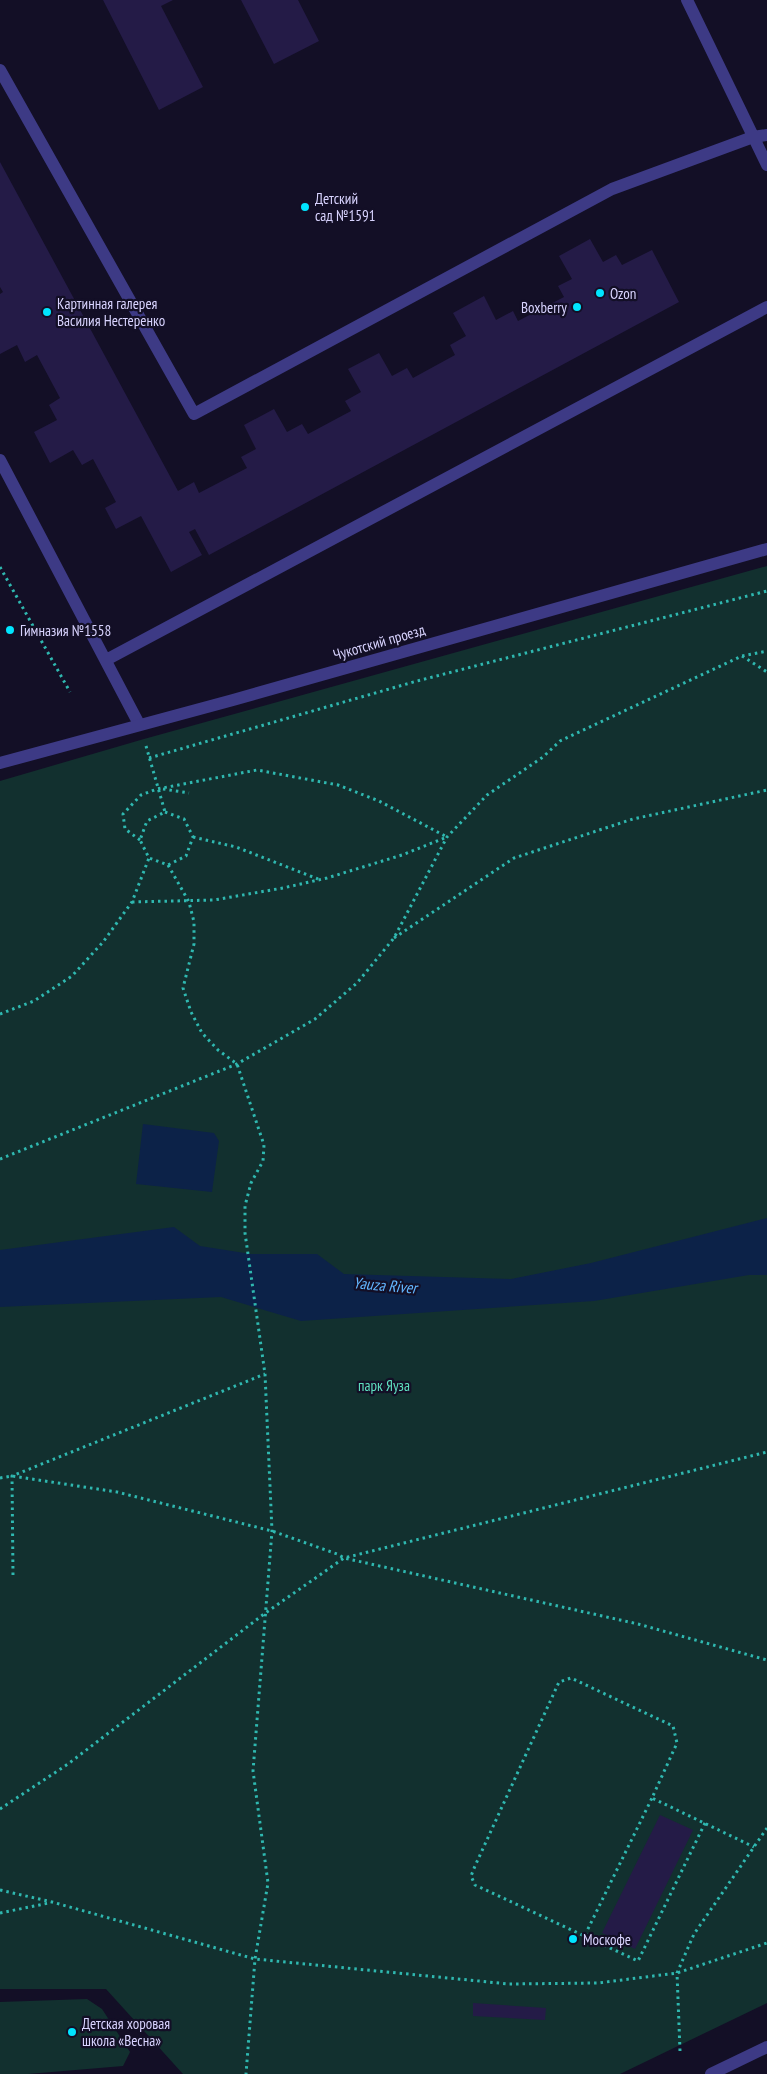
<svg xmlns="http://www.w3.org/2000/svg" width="767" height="2074" font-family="'PT Sans Narrow',sans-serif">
<rect width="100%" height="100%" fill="#130f26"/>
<path fill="#12302f" d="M767 566V2003L620 2074H183L106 1989H0V781L144 739Z
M87 1999 102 2009 130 2052 123 2066 28 2074H0V2002Z"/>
<path fill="#0c2248" d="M143 1124 214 1133 219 1141 212 1192 136 1184Z
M767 1218V1275H749L594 1301 301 1321 221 1297 0 1307V1250L174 1227 200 1246 251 1254H317L344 1274 511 1279 591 1263Z"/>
<path fill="#241b47" d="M103 0H173L161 6 203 87 159 110Z
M241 0H298L319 41 274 64Z
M0 162 178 491 194 482 199 493 247 468 241 457 256 449 244 425 274 409 287 432 302 424 308 434 351 411 345 401 361 392 348 369 379 353 392 376 407 368 413 378 455 355 450 345 466 336 453 313 484 296 496 320 513 311 518 321 564 297 558 286 572 279 559 256 590 239 603 262 616 255 622 265 652 250 679 302 209 555 195 529 189 532 202 555 171 572 141 516 116 529 105 508 116 502 93 459 82 465 73 450 50 463 34 432 57 420 49 405 60 398 37 355 25 362 17 345 0 354V294L3 292 0 287Z
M660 1815 693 1830 635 1949 602 1933Z
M473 2003 546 2008 545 2020 473 2016Z"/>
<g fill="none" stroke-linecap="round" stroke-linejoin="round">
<path stroke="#2fb8b0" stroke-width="3" stroke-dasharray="2.5 4" stroke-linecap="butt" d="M0 567 70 692
M742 656 767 672
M146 746 165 812
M149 758 417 681 767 591
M163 789 189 793
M165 812 184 819 193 837 186 856 168 865 149 858 140 840 147 821Z
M193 837 236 847 318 879
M140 840 125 829 123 814 141 795 157 789 257 770 338 785 379 801 447 837
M168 865 189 902 194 922V944L183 988 191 1012 202 1033 218 1050 237 1064 264 1145 263 1161 251 1183 245 1206V1233L265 1374 272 1531 253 1771 268 1883 255 1959 246 2074
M132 902 214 900 283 888 327 878 402 855 447 837
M394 938 514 858 633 819 767 790
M0 1014 34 1001 72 976 103 942 132 902 149 858
M0 1159 237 1064 315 1019 357 983 394 938 447 837 487 795 543 757 560 741 742 656 767 651
M0 1478 12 1476 117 1492 272 1531 337 1554 344 1558 638 1624 767 1660
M13 1575 12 1476 265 1374
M0 1809 68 1764 264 1614 344 1558 767 1452
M705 1823 638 1961 475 1885 471 1876 475 1866 559 1682 571 1678 673 1726 677 1743 652 1798 754 1847
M0 1890 52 1902 255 1959 509 1984 598 1983 677 1973 767 1943
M0 1913 49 1903
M585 1935 652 1798
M680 2051 677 1973 694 1934 767 1828"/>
<path stroke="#3d3a85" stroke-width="12" d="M687 0 767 165
M0 70 194 414 612 189 753 137 767 135
M0 460 139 724
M106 660 767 307"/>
<path stroke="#3d3a85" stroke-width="12" d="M0 763 233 700 767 549"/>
<path stroke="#3d3a85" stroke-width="12" d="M711 2074 767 2047"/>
</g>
<g fill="#00e5ff" stroke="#130f26" stroke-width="2">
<circle cx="305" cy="207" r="5"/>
<circle cx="600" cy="293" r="5"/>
<circle cx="577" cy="307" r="5"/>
<circle cx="47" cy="312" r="5"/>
<circle cx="10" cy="630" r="5"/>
<circle cx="573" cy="1939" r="5"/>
<circle cx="72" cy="2032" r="5"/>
</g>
<g text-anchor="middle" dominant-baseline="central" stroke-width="4.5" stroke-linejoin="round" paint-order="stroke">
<g font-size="15" fill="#d9d4ff" stroke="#130f26" text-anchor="start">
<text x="315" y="198">Детский<tspan x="315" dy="17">сад №1591</tspan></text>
<text x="610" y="293">Ozon</text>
<text x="57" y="303">Картинная галерея<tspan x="57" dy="17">Василия Нестеренко</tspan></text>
<text x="567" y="307" text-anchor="end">Boxberry</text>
<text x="20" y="630">Гимназия №1558</text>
<text x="583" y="1939">Москофе</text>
<text x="82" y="2023">Детская хоровая<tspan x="82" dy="17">школа «Весна»</tspan></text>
</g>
<g font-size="15" fill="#d9d4ff" stroke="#130f26">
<text transform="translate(379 642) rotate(-16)">Чукотский проезд</text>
</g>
<g font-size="15" fill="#5fe0c0" stroke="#130f26">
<text x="384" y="1385">парк Яуза</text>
</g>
<g font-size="16" font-style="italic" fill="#62b6ff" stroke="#130f26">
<text transform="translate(385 1285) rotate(5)">Yauza River</text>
</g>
</g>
</svg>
